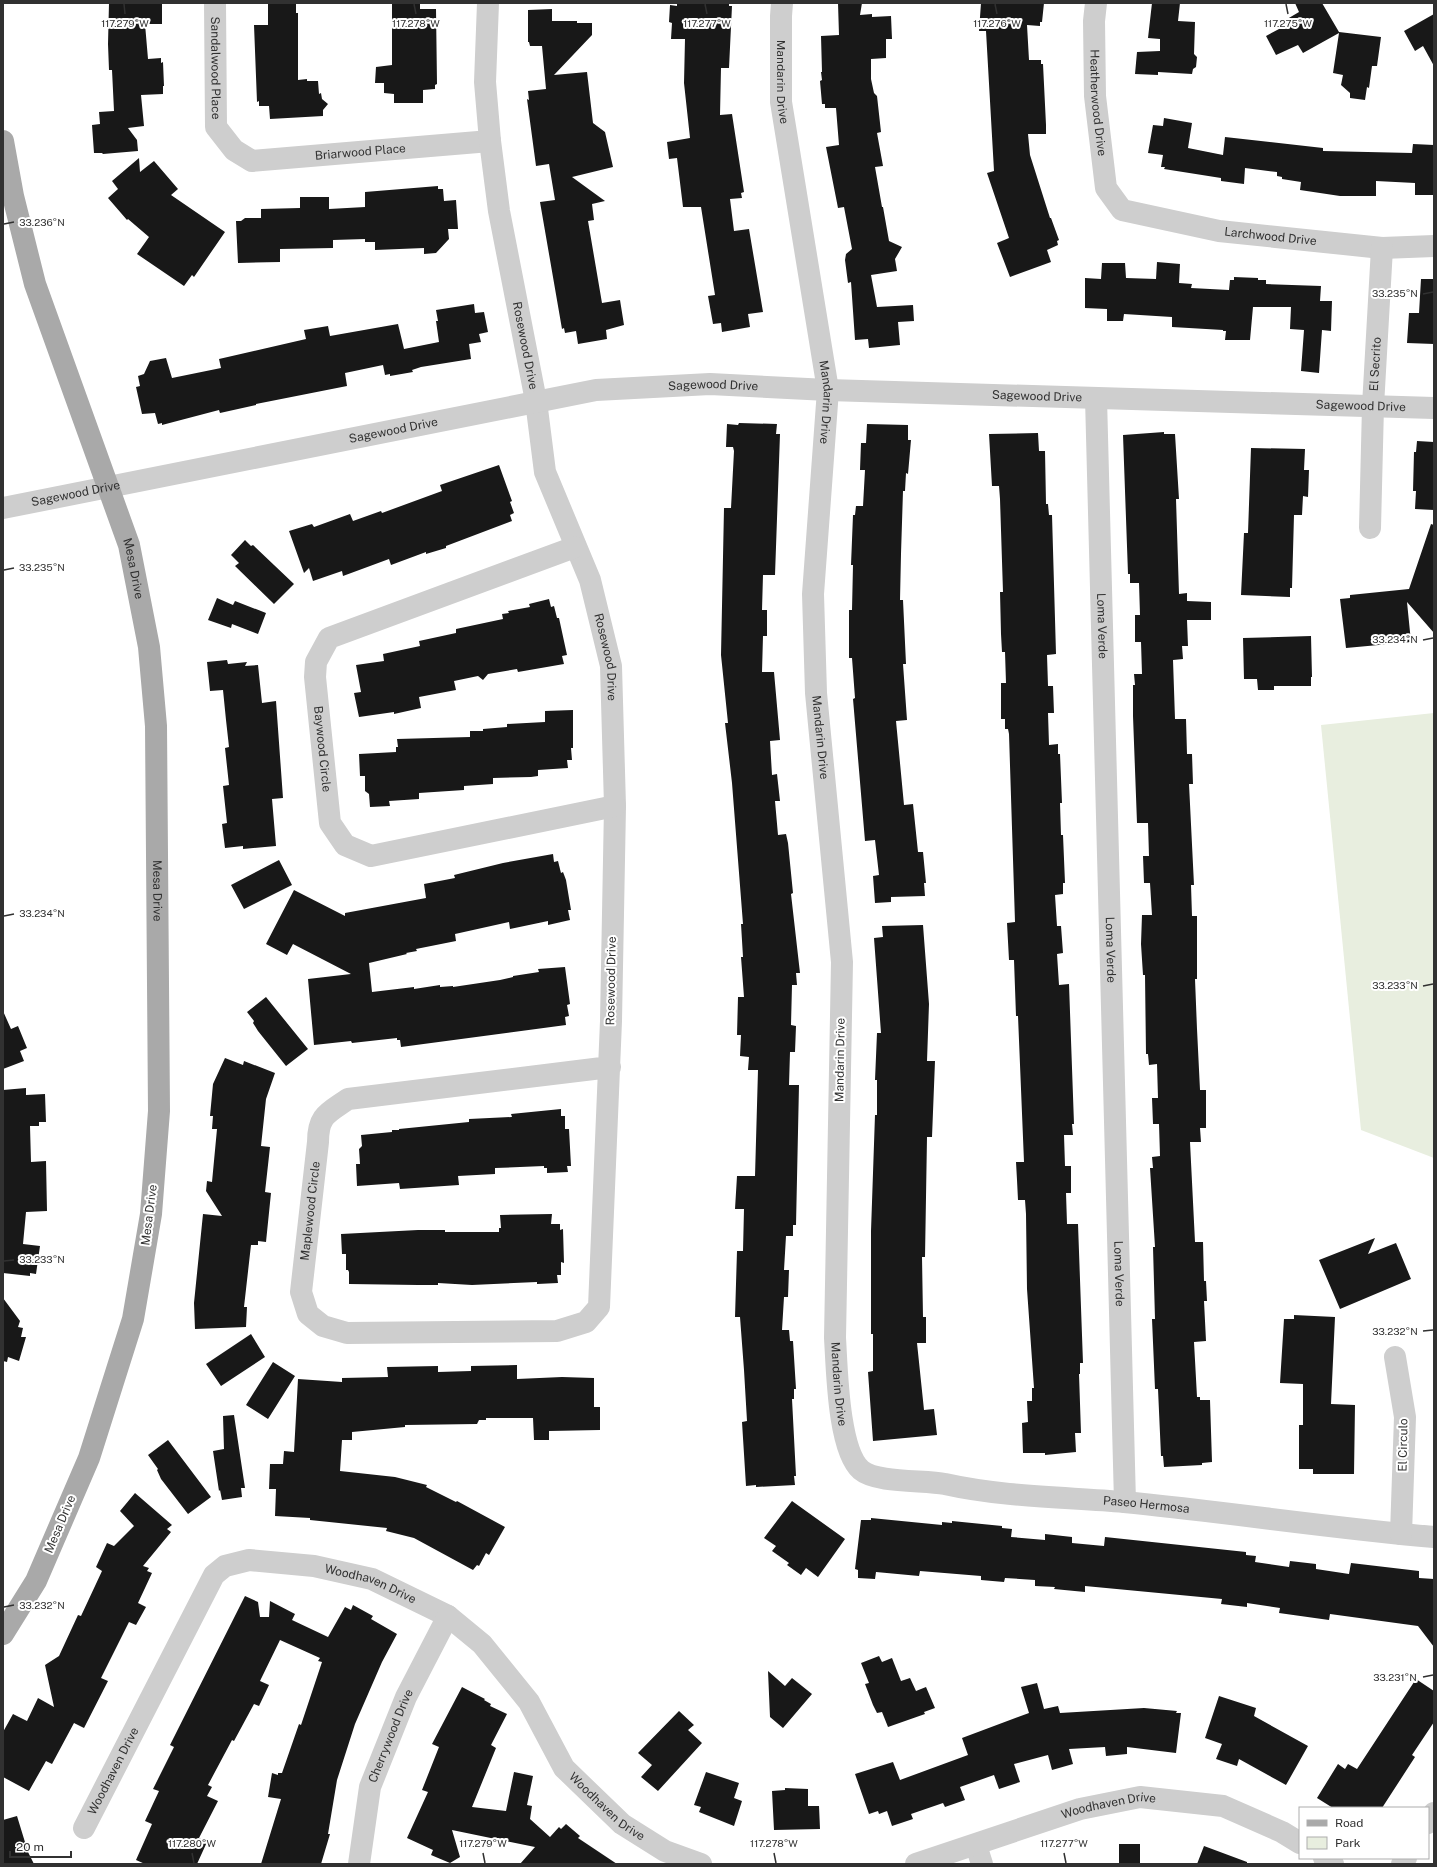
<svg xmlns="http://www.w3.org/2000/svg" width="1437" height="1867" font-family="'Public Sans',sans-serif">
<rect width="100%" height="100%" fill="#fff"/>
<path fill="#e8eedf" d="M1434 713V1158L1361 1130 1321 725Z"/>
<path fill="#181818" d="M109 3H162V24H145L148 59 161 58V63L163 62 164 86H163V94L141 95 144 126 128 128 137 140 138 151 103 154 102 153H94L92 125 100 124 99 112 114 111 112 70H109L108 44Z
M268 3H296V13H298V80L307 79V81H318L319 94 321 93 322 99 328 104 323 110V116L270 119 269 106H259V101L257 102 254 25H268Z
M392 3H420V9H436L437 84 435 85V89L423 90V103H394V94L384 93V83H375L376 67 392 65Z
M677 3H729V6H732L729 68H721L720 115 732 114 744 192 741 193 742 198 730 199 734 231 749 229 763 312 748 314 750 327 722 332 721 323 713 324 708 296 715 295 701 207H683L677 158 669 159 667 142 690 138 684 83 685 39H671L672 23 669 22 670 5 677 6Z
M838 3H862L860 15 872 14V17L891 16 892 39H886V58L871 59V79L874 93 877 96 881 132 877 133 883 166 875 167 882 207H883L889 241 902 247 895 259 897 271 871 275 877 307 913 305 914 321 898 322 900 345 869 348 868 339 855 340 851 282 848 283 845 260 846 254 852 249 844 207 838 208 826 147 839 145 836 108H825V104H822L820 81 822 80 821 72H822L821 36 839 35Z
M981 3H1044L1042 22H1040V26L1027 25 1029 60H1041V64H1043L1046 125V134H1028L1030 155 1050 218H1051L1059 240 1057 241 1058 245 1047 250 1051 262 1010 277 997 243 1009 238 987 173 994 171 986 31H979Z
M1152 3H1180L1178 21 1195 22 1194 54 1197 57 1196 67 1193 69 1192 74 1158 72V75L1135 74 1137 52 1160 51V39L1148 38Z
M1295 3H1322L1339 32 1381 37 1377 66H1372L1369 88 1367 87 1365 100 1350 98V93L1341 85 1343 75 1333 73 1339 33 1303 53 1298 45 1276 55 1266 36 1279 29 1277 25 1299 12Z
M552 9V21H577V23H592V35L554 75 587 72 593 123 605 132 613 167 572 177 605 201 592 204 594 220 588 221 602 303 620 300 624 325 606 330 607 339 578 344 576 331 565 333 564 328 562 329 540 202 555 200 549 164 536 166 527 99 529 100 528 91 546 89 542 46H530L529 42H528V10Z
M1434 14V66L1423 46 1415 51 1404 31Z
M1164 118 1192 123 1188 148 1223 155 1225 137 1323 148V151L1412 153 1413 144 1434 145V195H1415V183L1376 181V196H1340L1300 190 1301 182 1282 179V177L1277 176V172L1245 168 1244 184 1221 181V178L1164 169 1165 167H1161L1163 155 1148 153 1153 125 1163 126Z
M139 158 140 172 154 161 178 189 171 195 225 232 194 277 192 275 184 286 137 254 149 237 128 219 127 220 108 198 118 189 112 181Z
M438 186V189H443L444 201 456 200 458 229H448L449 239 436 253 424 254V248L375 250V242H365V239L333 240V248L280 249V262L238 263 236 221H241L245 218H261V209L300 208V197H329V209L365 207V192Z
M1157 262 1180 264 1179 283 1192 284 1191 288 1229 290 1230 280H1234V277L1258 278V280H1266V284L1321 286 1320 301H1332L1331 331 1322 330 1319 373 1301 371 1304 330 1290 329 1291 307H1253L1250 340H1225L1226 331H1223V330L1172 327V317L1124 314 1123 321H1107V309L1085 308V278L1101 279 1102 263H1125L1126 278 1156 279Z
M1421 279H1434V344L1407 343 1409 313H1419Z
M474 304 475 313 484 312 488 332 479 334 481 342 469 344 471 359 421 367 412 370 413 372 390 376V374L385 375 383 365 345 373 347 386 256 404V405L220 413 219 410 162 425V423L158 424 155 413 142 414 136 387 140 386 138 376 144 374 150 361 166 358 172 378 221 368 219 359 306 339 304 330 328 326 330 336 398 324 404 349 439 342 436 321H438L436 310Z
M739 423 777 424 776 434H780L775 575H763L762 610H767V636H763L762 672H774L780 740 770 741 772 775 777 774 780 801H775L778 835 786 834 788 843 793 893 791 894 800 973H796L797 985H792L791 1025 796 1026 795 1052H790L789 1085H799L796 1225H793V1236H786L784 1270H789L788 1297H784L782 1330H789L790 1341H793L796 1389H794V1399H792L796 1476H794L795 1485 756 1487V1485L746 1486 742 1422 747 1421 744 1370 740 1317H735L737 1251H743L744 1209H735L737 1176H755L758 1070H748L749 1057 740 1056 741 1035H737L738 997H744L741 957H743L741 924H743L732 783 725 723H728L721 655 724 508H731L734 451 733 447H726L727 424 738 425Z
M867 424 908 425V440H911L908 474 906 473 905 491H903L901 554 900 600H903L906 664H903L907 720 896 721 904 805 913 804 918 852H923L926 883H924L925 896 891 897V902L875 903 873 876 879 875 875 840 865 841 853 699 855 698 852 658H849V610H852L853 565H851L853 515H855L856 506H863L865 470H860L861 443H866Z
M1164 432V434H1175L1179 499H1176L1179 594 1187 593V601L1211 602V620H1187L1188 646H1182L1183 659 1173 660 1175 719H1186L1187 754H1192L1193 784H1189L1194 885H1191L1192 916H1197V979H1195L1197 1029 1200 1090H1206V1128H1200L1201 1142H1190L1195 1242H1203L1204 1281H1206L1207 1301H1204L1206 1341 1194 1342 1197 1397H1200V1400H1210L1212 1462 1202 1463V1465L1164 1467 1163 1456H1161L1158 1389H1155L1152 1319H1155L1153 1247H1155L1150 1168H1153L1152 1157 1160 1156 1159 1124H1153L1152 1098H1158L1157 1064 1149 1065 1148 1054H1146L1145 975H1143L1141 944 1142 915H1152L1150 883H1144L1143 856H1149L1148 823H1137L1133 716V685H1135L1134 674H1142L1141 642H1135V615H1140L1139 583H1130V574H1128L1123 435Z
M1038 433 1039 451H1045L1046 504H1048L1049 515H1052L1056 654 1047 655 1048 686H1053L1054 713H1048L1049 745 1058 744V754H1060L1062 803H1060L1061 835H1063L1065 883H1063V894L1055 895 1057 926H1061L1063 953 1057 954 1059 985 1069 984 1074 1124H1072L1073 1135H1064L1065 1166H1071V1193H1066L1067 1224H1078L1083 1363H1080V1374H1079L1081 1433H1075L1076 1452 1045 1455V1453H1023L1022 1423 1028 1422 1027 1401H1032V1388H1034L1027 1289 1026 1214 1025 1200H1018L1017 1180 1016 1162H1024L1018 1016H1016L1014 960H1009L1007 923 1015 922 1009 734 1008 729H1005V719H1001V683H1006L1005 652H1002L1001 634 1000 592H1003L1000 499 999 486H992L989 434Z
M1417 441 1434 442V510L1415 509 1416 491H1413L1414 452H1416Z
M1251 448 1305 449 1304 470H1309L1308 497 1303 496 1302 515H1294L1292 588H1290V597L1241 595 1244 533H1248Z
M499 465 512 501 510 502 514 513 510 515 512 521 446 546V548L426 554V552L391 565 389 559 343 576 342 571 313 581 309 568 304 573 289 531 312 524 314 527 350 514 353 521 381 511 382 513 442 491 440 485Z
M1431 524 1434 525V633L1407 602 1411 642 1346 648 1340 599 1350 598V595L1409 589Z
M245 540 251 546 253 545 294 584 274 604 235 566 239 563 231 555Z
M217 598 233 605 235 601 266 613 258 634 232 624 231 628 208 620Z
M549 599 551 607 554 606 557 618H559L567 655 562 656 564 664 518 672 517 669 488 674 483 680 478 676 454 681 456 690 419 697 421 708 394 714V712L359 717 354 693 361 692 356 665 384 661 383 654 420 646 419 641 456 633V629L503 619 502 614 509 613 508 611 530 607 529 604Z
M1311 636 1312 677H1311V686H1274V690H1258L1257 679H1244L1243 638Z
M227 660 228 664 247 662 245 666 258 665 262 703 276 701 283 798 272 799 276 846 243 849V846L225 848 222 824 227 823 223 786 229 785 225 748 229 747 226 720 223 690 210 691 207 662Z
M573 710V748H571L572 760H567L568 768 538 770V776L531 777 493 778V784L464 786V790L419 793V799L389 801 390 806 370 807 369 794 365 791V776H360L359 754 396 752V747H398L397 739 470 737V731H483V729L507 727V724L545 722V711Z
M553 854 554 862 558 861 561 873 563 872 566 880 571 910H568L570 920 548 925V921L510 929 509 922 455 934 456 941 416 949 417 951 406 953 407 954 369 963 372 992 414 987V989L440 985V987L453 986V987L500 980 513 977V976L539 972 538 969 565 967 570 1004 567 1005 569 1016 565 1017 566 1025 401 1047 400 1040H397V1038L352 1043 351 1041 314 1045 308 979 351 974 293 944 287 955 266 944 294 890 345 916V913L426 898 424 884 455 878 454 875 503 863Z
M279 860 292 885 244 909 231 885Z
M923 925 929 1004 927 1061H935L932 1137H927L925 1257H922L923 1317H926V1343H917L924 1410 934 1409 937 1435 873 1441 868 1372 873 1371V1334H871V1231L875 1115H877V1080H875L877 1033H881L874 938 883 937 882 926Z
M266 997 308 1049 286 1066 258 1031 253 1023 254 1021 247 1012Z
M3 1011 11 1029 18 1026 27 1048 20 1051 24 1061 3 1069Z
M225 1058 243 1065 244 1061 275 1073 266 1099 261 1146 270 1147 265 1192 271 1193 266 1242 258 1241V1245H251L244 1307H247L246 1327 195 1329 194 1303 203 1214 222 1216 206 1191 207 1181 212 1182 217 1129H212L213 1116H210L213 1084Z
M26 1088V1095L45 1094 46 1122H39V1126H30L31 1162 46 1161 47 1211 26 1212 23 1244 40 1246 36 1274 30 1273V1276L3 1273V1090Z
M561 1109V1116H565V1129H569L571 1166H567L568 1172 547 1173V1168H544V1166L495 1168V1174L458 1176 459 1185 400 1189 399 1183 357 1186 356 1164H360L359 1149 362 1146 361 1135 392 1132V1130H399V1129L469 1122V1119L512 1117 511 1114Z
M552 1214 551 1224H560V1230L563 1229 564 1263 561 1262V1275H557L558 1283 537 1284V1282L472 1285 438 1283V1285H418L349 1284V1272L348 1270H346V1254H342L341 1234 418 1230H445V1232H499V1228H501L500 1215Z
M1375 1238 1368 1254 1396 1243 1411 1279 1340 1309 1319 1260Z
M3 1298 20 1321 18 1327 23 1328 21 1337H26L19 1361 8 1357 7 1362 3 1361Z
M1294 1315 1335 1317 1331 1404 1355 1405 1354 1474H1313V1469H1299V1425H1303V1384L1280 1383 1284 1319H1294Z
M251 1334 265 1357 221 1386 206 1364Z
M273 1362 295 1376 268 1419 246 1405Z
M517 1365V1379L562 1377 594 1378V1407H600V1430L549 1431V1440H534L533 1418H486V1420H479L477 1424 405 1425V1427L352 1432V1440H342L340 1471 395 1477 427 1485 426 1487 456 1502 457 1501 505 1527 489 1555 486 1553 479 1566 477 1565 473 1570 414 1538 386 1531 387 1528 310 1520V1518L275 1516 276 1489H269L270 1464H283L284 1451 294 1452 298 1379 342 1382V1378L388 1377 387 1367 438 1366V1372L471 1371V1366Z
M234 1415 245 1488H241L242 1497 222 1500 220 1490 219 1491 213 1451 224 1449 223 1416Z
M168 1440 211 1497 188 1514 161 1479 157 1470 158 1469 148 1455Z
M135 1493 172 1525 167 1529 171 1532 143 1566 149 1568 147 1571 152 1573 138 1603 146 1607 136 1625 129 1622 101 1678 108 1681 84 1728 74 1723 52 1764 46 1761 29 1791 3 1777V1732L13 1714 27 1721 38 1698 54 1707 45 1665 59 1656 78 1615 81 1616 102 1571 96 1567 107 1543 114 1546 134 1526 120 1511Z
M792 1501 845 1539 818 1577 806 1568 801 1575 787 1565 789 1563 772 1551 776 1546 764 1538Z
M871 1518 942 1525V1522L952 1523V1521L1002 1526V1528L1012 1529 1011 1537 1045 1540V1534L1072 1537V1543L1104 1546 1105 1537 1246 1552V1555L1256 1556 1255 1562 1289 1567 1290 1561 1316 1564V1569L1349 1574 1351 1563 1419 1571V1578L1434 1579V1647L1418 1626 1330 1614 1329 1620 1279 1613 1280 1608 1247 1603V1607L1221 1604 1222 1599 1085 1586V1592L1054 1589 1055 1587 1035 1586V1580L1005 1578 1004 1582 981 1580V1576L920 1571 919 1576 876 1572 875 1579 858 1578V1570L855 1569 861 1520H871Z
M245 1596 258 1602 260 1617H269L270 1601 295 1614 292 1620 328 1637 345 1607 351 1610 353 1605 373 1616 371 1619 397 1634 382 1662 355 1724 337 1780 328 1834H330L321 1864H261L281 1799 268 1797 272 1773 278 1775V1773H282L299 1724 301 1725 322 1662 318 1661 320 1658 280 1640 260 1681 269 1685 259 1706 254 1704 234 1741 232 1740 208 1785 212 1787 207 1796 218 1801 199 1838 207 1842 197 1864H145L136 1860 152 1824 145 1821 159 1791 153 1789 174 1747 170 1745Z
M879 1656 882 1662 892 1658 901 1681 910 1678 916 1691 926 1687 935 1708 924 1712 925 1714 888 1727 882 1712 877 1713 873 1705 865 1684 869 1683 861 1663Z
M768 1671 785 1686 792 1678 812 1694 783 1728 770 1717Z
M1416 1679 1434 1691V1722L1412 1755 1415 1757 1382 1808H1333L1317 1798 1338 1764 1345 1769 1348 1764 1357 1769Z
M1037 1683 1044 1709 1058 1706 1060 1713 1144 1708 1177 1711 1176 1713H1181L1176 1753 1127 1747V1754L1106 1756 1105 1747 1069 1749 1073 1764 1052 1770 1048 1755 1014 1764 1020 1782 999 1789 994 1775 960 1787 965 1800 945 1807 943 1803 911 1814 913 1819 892 1826 887 1811 879 1814 878 1811 869 1814 855 1774 893 1762 900 1780 968 1755 962 1738 1029 1713 1021 1687Z
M462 1687 485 1699 484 1700 491 1704 490 1706 507 1714 491 1745 496 1748 472 1807 506 1811 514 1772 533 1776 527 1805 532 1806 530 1819 550 1837 559 1827 561 1829 566 1824 580 1836 578 1838 617 1864H520L535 1847 452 1830 460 1857 450 1863 431 1855 433 1850 407 1838 428 1792 422 1790 439 1747 432 1744Z
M1219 1696 1256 1708 1254 1716 1308 1746 1286 1785 1239 1759 1237 1766 1216 1759 1222 1744 1205 1738Z
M679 1711 694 1725 688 1730 702 1743 658 1791 641 1777 652 1765 638 1753Z
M706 1772 739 1783 734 1798 742 1801 734 1826 699 1812 701 1807 694 1805Z
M785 1788 808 1789V1806H819L820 1829 774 1830 772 1791 785 1790Z
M17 1816 28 1852 34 1864H3V1820Z
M1119 1844H1140V1864H1119Z
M1204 1846 1247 1862V1864H1197Z"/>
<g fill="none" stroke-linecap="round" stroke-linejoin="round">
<g stroke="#cecece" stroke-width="22">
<path id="s1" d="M215 3 216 127 234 150 252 161 490 141"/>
<path id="s2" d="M488 3 485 82 490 141 499 211 536 401 545 472 590 580 611 666 615 806 611 1021 599 1307 586 1322 557 1331 347 1333 323 1326 308 1314 301 1292 318 1142C318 1115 328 1113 348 1099L610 1067"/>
<path id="s3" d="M782 3 781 16V102L828 390 813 594 816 693 842 962 835 1338C837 1368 838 1450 861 1470 876 1483 924 1480 945 1484 1003 1497 1064 1497 1124 1502 1227 1512 1330 1528 1434 1537"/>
<path id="s4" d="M1096 3 1094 21 1095 96 1106 188 1122 210 1219 231 1382 248 1434 246"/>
<path id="s5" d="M1096 398 1125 1502"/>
<path id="s6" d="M3 508 596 390 710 384 828 390 1434 408"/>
<path id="s7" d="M1370 528 1373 406 1382 248"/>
<path id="s8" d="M575 547 329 638 316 662 315 677 330 823 345 845 371 856 615 806"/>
<path d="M1395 1357 1405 1417 1401 1534"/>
<path d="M1428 1823 1434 1813"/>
<path id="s9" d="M84 1828 214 1575 225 1566 249 1560 314 1566 372 1579 448 1616 482 1644 529 1702 564 1768 622 1824 665 1851 701 1864"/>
<path d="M976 1845 982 1864"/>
<path d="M1324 1858 1333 1864"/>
<path id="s10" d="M359 1864 370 1787 406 1697 448 1616"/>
<path id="s11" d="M916 1864 1080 1809 1140 1797 1223 1806 1282 1832 1300 1843"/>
<path d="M1402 1864 1406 1858"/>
</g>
<path stroke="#a9a9a9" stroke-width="22" id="s12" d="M3 141 13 196 35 284 129 545 149 647 156 726 159 1111 151 1214 133 1319 89 1458 36 1581 3 1634"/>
</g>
<path fill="none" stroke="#313131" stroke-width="1.5" d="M124 4 125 14M414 4 416 14M705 4 707 14M995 4 997 14M1286 4 1288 14M4 224 14 222M1423 294 1433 292M4 570 14 568M1423 640 1433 638M4 916 14 914M1423 986 1433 984M4 1261 14 1260M1423 1331 1433 1330M4 1607 14 1605M1423 1677 1433 1675M192 1853 194 1863M483 1853 485 1863M774 1853 776 1863M1064 1853 1066 1863"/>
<g text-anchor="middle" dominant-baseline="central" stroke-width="4" stroke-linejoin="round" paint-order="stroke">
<g font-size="12" fill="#313131" stroke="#fff">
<text stroke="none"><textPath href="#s1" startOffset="65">Sandalwood Place</textPath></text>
<text stroke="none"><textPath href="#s3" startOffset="79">Mandarin Drive</textPath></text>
<text stroke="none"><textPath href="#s4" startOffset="100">Heatherwood Drive</textPath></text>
<text stroke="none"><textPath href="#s1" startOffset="283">Briarwood Place</textPath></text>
<text stroke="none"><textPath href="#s4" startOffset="364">Larchwood Drive</textPath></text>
<text stroke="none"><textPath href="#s2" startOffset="346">Rosewood Drive</textPath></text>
<text stroke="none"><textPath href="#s7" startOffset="164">El Secrito</textPath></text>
<text stroke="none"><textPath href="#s6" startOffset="722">Sagewood Drive</textPath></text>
<text stroke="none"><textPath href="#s6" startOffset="1046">Sagewood Drive</textPath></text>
<text stroke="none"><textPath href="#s3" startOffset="403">Mandarin Drive</textPath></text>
<text stroke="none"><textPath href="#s6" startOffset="1370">Sagewood Drive</textPath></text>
<text stroke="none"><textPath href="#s6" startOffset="398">Sagewood Drive</textPath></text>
<text stroke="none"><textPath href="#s6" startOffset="74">Sagewood Drive</textPath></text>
<text stroke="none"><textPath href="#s12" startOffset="448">Mesa Drive</textPath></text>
<text stroke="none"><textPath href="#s5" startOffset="228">Loma Verde</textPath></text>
<text stroke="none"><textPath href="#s2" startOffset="670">Rosewood Drive</textPath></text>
<text stroke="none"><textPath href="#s3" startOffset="739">Mandarin Drive</textPath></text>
<text stroke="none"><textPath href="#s8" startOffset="377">Baywood Circle</textPath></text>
<text stroke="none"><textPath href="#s12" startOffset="772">Mesa Drive</textPath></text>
<text stroke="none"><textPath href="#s5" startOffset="552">Loma Verde</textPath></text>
<text transform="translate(611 981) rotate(-89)">Rosewood Drive</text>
<text transform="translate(840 1060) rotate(-89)">Mandarin Drive</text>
<text stroke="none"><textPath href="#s2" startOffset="1730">Maplewood Circle</textPath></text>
<text transform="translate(149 1215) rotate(-83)">Mesa Drive</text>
<text stroke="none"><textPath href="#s5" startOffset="876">Loma Verde</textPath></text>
<text stroke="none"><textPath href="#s3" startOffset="1387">Mandarin Drive</textPath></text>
<text transform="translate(1403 1445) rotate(-89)">El Circulo</text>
<text stroke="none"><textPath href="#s3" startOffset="1766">Paseo Hermosa</textPath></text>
<text transform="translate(60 1524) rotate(-67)">Mesa Drive</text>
<text stroke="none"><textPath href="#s9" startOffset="448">Woodhaven Drive</textPath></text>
<text stroke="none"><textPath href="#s10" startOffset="133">Cherrywood Drive</textPath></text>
<text stroke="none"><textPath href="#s9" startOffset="64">Woodhaven Drive</textPath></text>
<text stroke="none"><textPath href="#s9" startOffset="784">Woodhaven Drive</textPath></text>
<text stroke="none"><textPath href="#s11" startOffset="202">Woodhaven Drive</textPath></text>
</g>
</g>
<g font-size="10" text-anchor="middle" fill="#313131" stroke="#fff" stroke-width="4" stroke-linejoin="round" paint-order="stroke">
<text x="125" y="27">117.279°W</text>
<text x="416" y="27">117.278°W</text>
<text x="707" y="27">117.277°W</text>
<text x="997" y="27">117.276°W</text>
<text x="1288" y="27">117.275°W</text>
<text x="42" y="226">33.236°N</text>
<text x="1395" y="297">33.235°N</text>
<text x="42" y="571">33.235°N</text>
<text x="1395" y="643">33.234°N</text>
<text x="42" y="917">33.234°N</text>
<text x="1395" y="989">33.233°N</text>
<text x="42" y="1263">33.233°N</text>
<text x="1395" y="1335">33.232°N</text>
<text x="42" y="1609">33.232°N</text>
<text x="1395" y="1681">33.231°N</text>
<text x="192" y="1847">117.280°W</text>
<text x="483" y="1847">117.279°W</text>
<text x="774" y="1847">117.278°W</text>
<text x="1064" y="1847">117.277°W</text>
</g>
<rect width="1437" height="1867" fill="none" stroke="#313131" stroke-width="8"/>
<rect x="1299" y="1807" width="130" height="52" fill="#ffffff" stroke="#adadad"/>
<rect x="1307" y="1820" width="20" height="6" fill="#a9a9a9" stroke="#adadad"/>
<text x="1335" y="1827" font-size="12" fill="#313131">Road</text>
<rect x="1307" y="1837" width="20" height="12" fill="#e8eedf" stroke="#adadad"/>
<text x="1335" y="1847" font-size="12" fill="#313131">Park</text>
<path d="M10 1851v6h61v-6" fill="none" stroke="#313131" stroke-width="2"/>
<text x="16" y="1851" font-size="12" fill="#313131" stroke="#ffffff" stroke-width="3" paint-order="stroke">20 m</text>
</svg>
